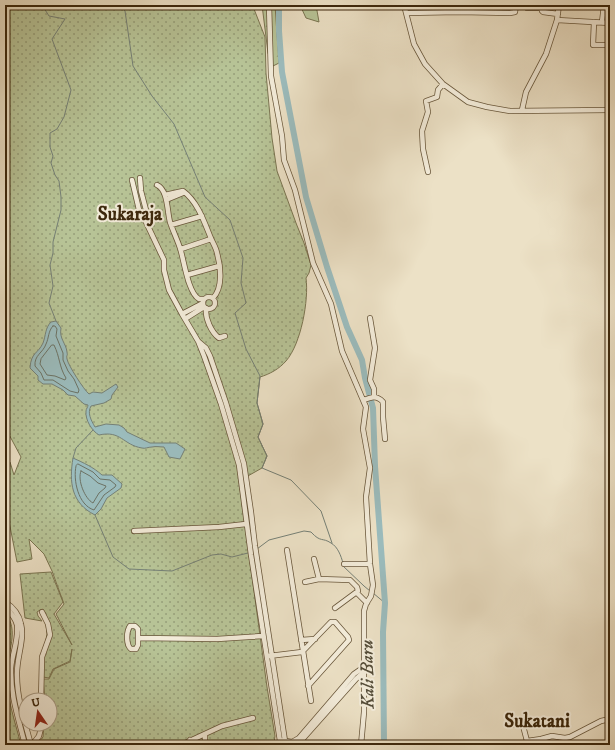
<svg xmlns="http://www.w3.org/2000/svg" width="615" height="750" font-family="'IM FELL DW Pica',serif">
<defs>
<pattern id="grass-dots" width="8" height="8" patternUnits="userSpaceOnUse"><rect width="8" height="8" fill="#b7c396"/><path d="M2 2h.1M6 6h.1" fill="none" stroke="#969e79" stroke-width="1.8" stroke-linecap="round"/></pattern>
<pattern id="forest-firs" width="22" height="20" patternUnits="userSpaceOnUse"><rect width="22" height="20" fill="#b7c396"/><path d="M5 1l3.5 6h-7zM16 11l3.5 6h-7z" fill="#969e79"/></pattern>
</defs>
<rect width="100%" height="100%" fill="#ece1c6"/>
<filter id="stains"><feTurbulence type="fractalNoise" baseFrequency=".005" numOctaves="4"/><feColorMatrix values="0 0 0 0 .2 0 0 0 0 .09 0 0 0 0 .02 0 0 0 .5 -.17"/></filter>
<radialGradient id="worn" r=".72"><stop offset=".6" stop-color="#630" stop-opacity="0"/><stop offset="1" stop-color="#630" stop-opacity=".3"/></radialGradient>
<path fill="url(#grass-dots)" stroke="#7a7551" d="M5 5H254V9L265 37 266 73 272 138 277 171 296 223 304 243 311 265 309 273 306 278C309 300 301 344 286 361 279 369 270 374 260 377L257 403 263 424 258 437 267 456 262 468 239 481 267 687 275 736 274 743 268 745H36L43 737 44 724H50V700H45L43 679H49L54 669 70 662 72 649 70 661 53 669 49 678 43 677V657L47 634 45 612 43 610H40L37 612 38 616 42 621 25 618 20 574 51 572 63 602 54 614 72 645 56 614 64 604 52 571 44 554 29 539 32 559 17 562 5 501V457L10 462 14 475 21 457 5 427Z
M5 613C20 630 7 653 7 672 6 697 15 721 21 745H7L5 737Z"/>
<path fill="url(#forest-firs)" stroke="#7a7551" d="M262 5H275L279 63 273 66 268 53Z
M300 5H316L319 22 306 18Z"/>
<path fill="#9bbcbd" stroke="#758076" d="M56 321 61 328C59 339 66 343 67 352 68 358 66 353 67 359 68 365 84 390 89 394L93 392 102 393 116 384 118 387 112 395 111 399 104 403 91 406C87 413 91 420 95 427L106 424 119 425 124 428 127 432 150 443H176L185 449 180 459 169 457 164 447C160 447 156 446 152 447 148 447 145 449 142 448 123 445 121 430 99 435 92 431 85 420 86 411 86 409 88 407 88 405L84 404 75 396 68 395 63 390 52 384H43L38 380V376L30 368C31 352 38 354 43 343 46 335 45 328 51 322Z
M73 458C84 463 93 467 102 475H112L122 484 121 488 107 498 101 509 95 515C71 503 69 482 73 458Z"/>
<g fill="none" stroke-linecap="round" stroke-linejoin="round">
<path stroke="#6c7264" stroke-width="1" d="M53 326H55L57 329 56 336 63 353V360L68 371 74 379 79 390 78 393 70 391 53 380H44L41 373 35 366C34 355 43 353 46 344 49 338 48 331 53 326Z
M52 345H54C60 357 59 367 66 378L65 380 55 376 47 375 40 364 41 359Z
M78 464 93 472 100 479 110 480 116 485 115 487 104 495 94 510C78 505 73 480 76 466Z
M81 471 90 476 98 483 106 486 105 488 99 493 93 503C85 499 77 480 81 471Z"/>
<path stroke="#758076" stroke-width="1" d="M42 5 49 16 65 19 52 39 71 90 64 117 57 129 50 133V147L53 156 51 163 55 175 59 181 61 197V210L53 242V253L50 265 53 286 49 303 56 321
M121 5 125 11 133 66 152 96 174 124 205 197 230 220 243 258 241 283 246 303 235 313 246 349 260 376 257 403 263 424 258 437 267 456 262 468 291 480 321 511 332 543
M73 458 76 448 93 430
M95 515 113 557 129 569 172 571 212 555 221 554 232 557 248 553
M257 549 269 540 304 531 311 532C321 543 322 537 331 543 338 547 341 556 343 563
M343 566 364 586 370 591
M373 593 385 603"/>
<path stroke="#9bbcbd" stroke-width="6" d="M279 5V31L282 72 306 197 327 267 347 327 362 360 365 378 373 408 375 466 385 603 383 632 384 745"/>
<defs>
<path id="minor" d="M269 5 271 76 282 136 284 160 295 190 313 263 331 304 342 351 366 407 363 429 370 468 366 497 370 564 373 585 371 596 366 604 364 611V712L361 745
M404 5 414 44 425 64 443 84 468 102 487 107 510 111 610 110
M526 5 527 8H541
M541 5 542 11 543 12 558 14
M406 13 459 12 510 13 515 12 516 5
M557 20 610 23
M594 22 593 45H610
M602 22 604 5
M522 110 526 92 546 54 557 20 559 5
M428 172 423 149 422 131 428 112 426 101 437 97 438 90 443 84
M140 178 141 191 146 210 145 220 164 260V270L169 290 182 314 198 341 204 356 221 404 239 465 251 555 280 741
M132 180 140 214 145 220
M157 185C168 190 167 211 170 222 173 231 177 239 180 248 184 260 188 293 199 299H204
M165 195 183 191C197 201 204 221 210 236 212 242 216 247 217 253 221 267 223 288 213 298
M166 200 183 193
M171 225 202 216
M181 249 211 239
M187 275 219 266
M203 303a6 6 0 1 1 12 0a6 6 0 1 1-12 0Z
M206 308C205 318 211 332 219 338L225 336
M182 314 203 303
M370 318 375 348 370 380 374 389V397
M185 319 204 307
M199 342 206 348 210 356 226 403 244 464 251 512 255 546 285 741
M364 400C371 397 377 395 383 402V417L385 439
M134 531 219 527 246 524
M287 550 311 701
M314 559 319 579
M344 564H370
M305 582 319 579 350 580 357 587 358 591 335 608
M357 593 367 603
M5 602C13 607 19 614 21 624 25 640 16 659 17 676 17 699 25 722 31 745
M5 607C10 612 15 617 17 625 19 639 12 654 11 668 10 695 19 720 25 745
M130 626H135L138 629V645L136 649H131C126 645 126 632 130 626Z
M138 638 217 639 263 636
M301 640 315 639
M269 656 302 652 331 622H335L348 637 349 640 308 686
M41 700 42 657 50 635 48 624 42 612
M514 725 522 722 527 741
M205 734V745
M190 740 196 745
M286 741 292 742 299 738 354 674 364 667
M32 745 39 736 42 724
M181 745 222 726 253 718
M269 745 279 744
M279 745 280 741 284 740 286 741 287 745
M296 745 300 742 356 679 364 672
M521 745 527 741 541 739 552 736 565 738 570 737 601 721 610 719"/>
</defs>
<use href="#minor" stroke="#68563a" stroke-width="6"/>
<use href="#minor" stroke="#f3ecda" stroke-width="4.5"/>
</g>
<g text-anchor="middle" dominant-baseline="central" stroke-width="4" stroke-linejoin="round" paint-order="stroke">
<g font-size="18" font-style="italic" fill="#544c38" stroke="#f3ecda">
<text transform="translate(368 674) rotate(-91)">Kali Baru</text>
</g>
<g font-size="19" font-weight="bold" fill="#3c270c" stroke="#f3ecda">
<text x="130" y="214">Sukaraja</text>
<text x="537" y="721">Sukatani</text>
</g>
</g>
<rect width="615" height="750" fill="none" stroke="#ece1c6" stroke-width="20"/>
<rect x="6" y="6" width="603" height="738" fill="none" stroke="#3c270c" stroke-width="2"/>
<rect x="10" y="10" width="595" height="730" fill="none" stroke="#3c270c"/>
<g transform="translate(38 712) rotate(347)"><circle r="19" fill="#f3ecda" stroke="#aa9d88"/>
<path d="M0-3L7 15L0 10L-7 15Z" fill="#8f2418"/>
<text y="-6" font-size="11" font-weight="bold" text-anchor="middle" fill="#3c270c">U</text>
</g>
<rect width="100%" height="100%" filter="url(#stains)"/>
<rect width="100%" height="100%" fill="url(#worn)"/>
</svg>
